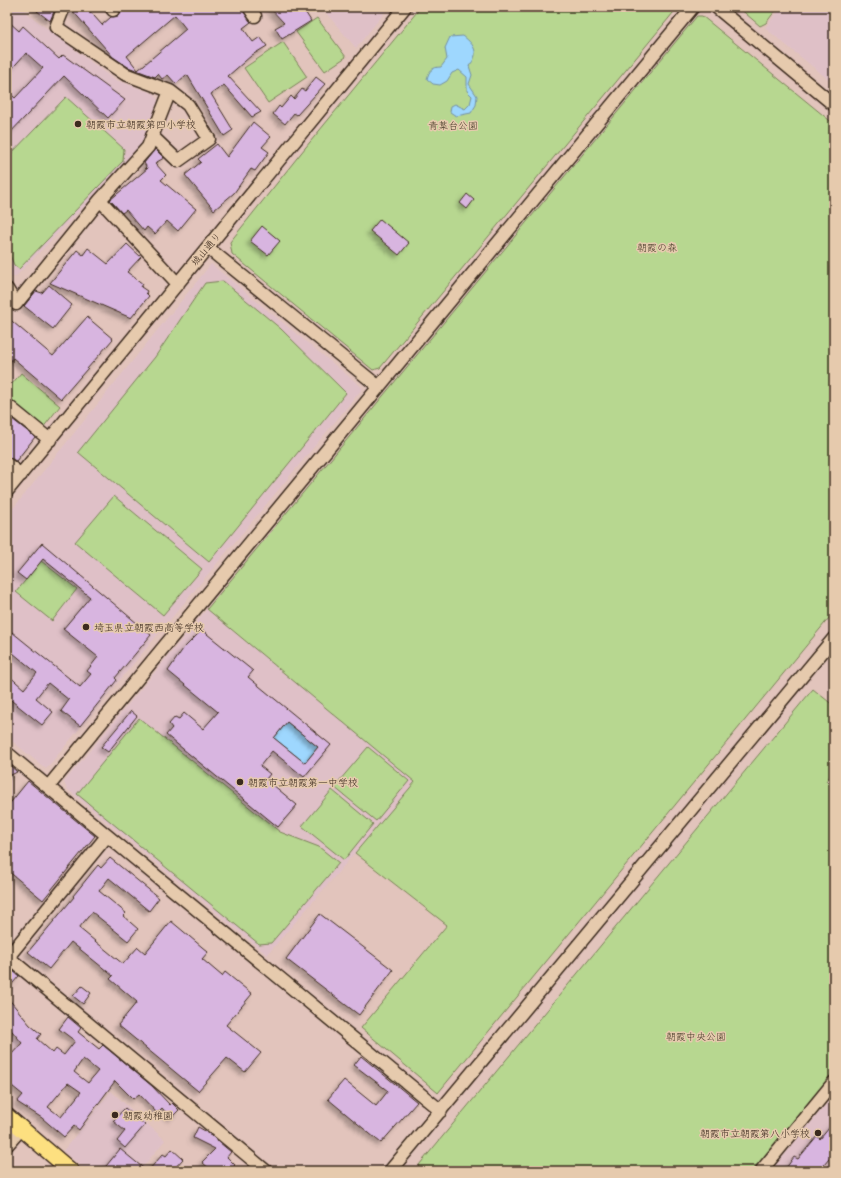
<svg xmlns="http://www.w3.org/2000/svg" width="841" height="1178" font-family="'Shantell Sans','Klee One',sans-serif">
<defs>
<filter id="shadow"><feDropShadow dx="-3.5" dy="3.5" stdDeviation="2" flood-color="#0004"/></filter>
</defs>
<rect width="100%" height="100%" fill="#e2c4bc"/>
<filter id="ink" filterUnits="userSpaceOnUse"><feTurbulence type="fractalNoise" baseFrequency=".025" numOctaves="2"/><feDisplacementMap in="SourceGraphic" scale="8" xChannelSelector="R" yChannelSelector="G"/><feConvolveMatrix kernelMatrix="1 2 1 2 8 2 1 2 1" color-interpolation-filters="sRGB"/></filter>
<g filter="url(#ink)">
<path fill="#dfc0c7" d="M7 7H19L113 79 155 94 158 101 140 147 125 165 15 277H12L7 269Z
M333 7H389L356 48 326 13Z
M782 7H834V84L765 28Z
M211 264 363 388 46 769 7 737V516Z
M207 609 416 782 267 955 67 789 64 782Z
M7 1030 21 1042 7 1058Z
M111 1091 165 1140 140 1171H87L63 1151Z
M834 1095V1171H771Z"/>
<path fill="#b7d790" stroke="#798057" d="M421 7H678L380 368 373 370 232 254 230 242 301 153Z
M738 7H778L766 23 760 26Z
M697 16H702L834 124V612L438 1093 361 1028 447 925 355 853 415 782 207 609Z
M317 18 346 57 325 71 296 32Z
M283 42 307 77 268 103 244 68Z
M66 97 124 149 123 161 19 269 14 265 7 248V158Z
M223 281 281 329 346 393 209 562 78 452 155 357 205 283Z
M21 373 60 406 42 429 7 399V390Z
M114 496 202 569 163 615 75 542Z
M41 561 77 589 52 621 16 592Z
M813 689 834 706V771L826 781 834 788V1076L757 1171H414Z
M139 718 280 832 319 847 339 863 271 943 259 944 77 794Z
M368 747 409 781 376 821 334 787Z
M332 790 373 824 344 860 302 826Z"/>
<path fill="#9ed7fe" stroke="#7692a4" d="M463 36C475 45 480 54 469 66L472 75 469 84 477 96 476 105 471 113 456 116 450 112 451 106 455 104 465 109 470 104 472 96 467 91V77L459 70 452 73 447 81 440 85 433 84 427 79C429 71 432 67 441 67L447 59 445 48 450 37Z
M287 722 318 747 305 763 274 738Z"/>
<path fill="#d8b5e0" stroke="#3b2a1e" fill-rule="evenodd" filter="url(#shadow)" d="M35 7H56L50 21 37 11 38 10Z
M71 7H86L102 25 111 17 118 16 125 7H242L251 22 243 28 253 42 260 37 267 46 252 55 228 76 261 112 252 117 224 85 211 94 233 130 224 136 188 76 186 75 176 84 168 75 162 79 158 74 155 77 128 67 113 57 71 9ZM175 15 186 29 138 70 127 56Z
M269 7H302L311 21 282 39 275 28 284 23Z
M7 20 19 31 23 26 59 59 63 55 125 100 108 118 64 76 7 136V91L15 98 43 68 26 53 7 74Z
M316 77 325 84 297 115 294 113 285 124 273 114 279 106 281 108 291 96 294 99 302 89 305 91Z
M253 122 271 137 262 147 269 152 255 171 251 169 234 193 214 210 185 175 201 162 198 159 217 144 227 157Z
M155 149 164 158 155 163 166 175 161 180 196 209 178 231 167 221 155 234 147 227 144 231 126 210 122 213 110 200 148 168 145 169 146 166 144 163Z
M467 194 474 200 467 209 460 203Z
M380 219 409 243 399 255 370 231Z
M262 226 280 241 268 255 250 241Z
M127 244 141 257 127 272 143 284 141 287 147 291 146 293 149 296 131 318 50 283 77 250 83 255 88 248 108 264Z
M49 285 72 305 53 329 24 306 36 291 42 293Z
M7 317 53 356 87 317 113 339 61 399 13 358 7 366Z
M7 415 35 437 16 461 7 457Z
M42 543 151 635 115 678 117 680 80 726 61 711 69 700 48 683 36 698 53 712 42 725 7 697V674L24 689 37 673 7 648V628L80 687 91 674 87 671 98 657 63 629 90 597 43 559 26 580 17 573Z
M202 630 253 671 248 677 331 745 304 777 272 751 260 766 270 774 266 779 297 805 278 827 166 735 172 728 169 724 175 717 179 719 184 713 203 729 218 712 168 671 183 649ZM287 722 318 747 305 763 274 738Z
M131 711 137 716 108 752 101 747Z
M7 763 17 772 7 777Z
M28 781 95 836 43 900 7 870V807Z
M110 858 159 898 149 911 109 878 99 891 126 913 123 916 138 929 128 941 92 912 79 928 123 964 138 947 145 953 171 921 208 952 202 959 222 976 225 972 252 994 226 1025 261 1053 245 1072 227 1058 198 1091 118 1025 137 1002 110 979 113 976 71 942 49 969 28 952 74 897 73 896 98 865 101 868Z
M320 914 393 970 359 1015 286 959Z
M7 966 19 976 7 990Z
M82 986 91 993 83 1004 73 996Z
M7 997 30 1025 41 1034 37 1039 53 1053 56 1049 64 1055 75 1041 59 1029 68 1017 81 1028 78 1032 99 1049 103 1045 152 1086 170 1105 172 1103 179 1110 171 1118 162 1108 157 1113 139 1094 133 1099 115 1081 79 1130 74 1126 64 1137 42 1118 17 1102 23 1095 7 1082V1063L12 1058 10 1056 22 1043 7 1025ZM83 1059 98 1071 88 1083 74 1072ZM68 1083 81 1092 61 1117 48 1107Z
M361 1056 417 1102 381 1143 328 1099 344 1080 376 1106 388 1091 354 1065Z
M125 1108 145 1125 125 1148 117 1141 125 1131 113 1121Z
M834 1122V1153L819 1171H784L794 1157 798 1159 817 1136 820 1139Z
M198 1127 207 1132 231 1152 227 1157 235 1165 229 1171H212L202 1162 215 1149 193 1138Z
M120 1149 147 1171H102Z
M172 1149 183 1159 172 1171H148L163 1154 166 1156Z"/>
<g fill="none" stroke-linecap="round" stroke-linejoin="round">
<defs>
<path id="minor" d="M64 7 56 27 125 74 170 91 188 105 209 139 178 161 152 136
M111 7 113 10 116 7
M249 7 255 16
M716 7 834 105
M100 200 178 284
M208 248 379 387
M7 289 16 304 100 200 148 147 170 91
M7 405 50 440
M7 464 21 475
M7 491 405 7
M7 753 441 1111
M48 787 693 7
M107 836 8 957 266 1171
M7 1145 21 1129
M390 1171 834 638
M761 1171 834 1082"/>
<path id="major" d="M7 1116 71 1171"/>
</defs>
<use href="#minor" stroke="#3b2a1e" stroke-width="15"/>
<use href="#major" stroke="#3b2a1e" stroke-width="18"/>
<use href="#minor" stroke="#e6caad" stroke-width="12"/>
<use href="#major" stroke="#fde080" stroke-width="15"/>
</g>
</g>
<g fill="#3b2a1e" stroke="#e6caad" stroke-width="1.5">
<circle cx="78" cy="124" r="4"/>
<circle cx="86" cy="627" r="4"/>
<circle cx="240" cy="782" r="4"/>
<circle cx="115" cy="1115" r="4"/>
<circle cx="818" cy="1133" r="4"/>
</g>
<g text-anchor="middle" dominant-baseline="central" stroke-width="3" stroke-linejoin="round" paint-order="stroke">
<g font-size="10" fill="#3b2a1e" stroke="#e6caad" text-anchor="start">
<text x="86" y="124">朝霞市立朝霞第四小学校</text>
<text x="94" y="627">埼玉県立朝霞西高等学校</text>
<text x="248" y="782">朝霞市立朝霞第一中学校</text>
<text x="123" y="1115">朝霞幼稚園</text>
<text x="810" y="1133" text-anchor="end">朝霞市立朝霞第八小学校</text>
</g>
<g font-size="10" fill="#473b29" stroke="#e6caad">
<text x="453" y="125">青葉台公園</text>
<text x="657" y="247">朝霞の森</text>
<text x="696" y="1036">朝霞中央公園</text>
</g>
<g font-size="10" fill="#3b2a1e" stroke="#e6caad">
<text transform="translate(206 249) rotate(-50)">城山通り</text>
</g>
</g>
<rect width="841" height="1178" fill="none" stroke="#e6caad" stroke-width="24"/>
<rect x="12" y="12" width="817" height="1154" fill="none" stroke="#3b2a1e" stroke-width="1.5" filter="url(#ink)"/>
</svg>
